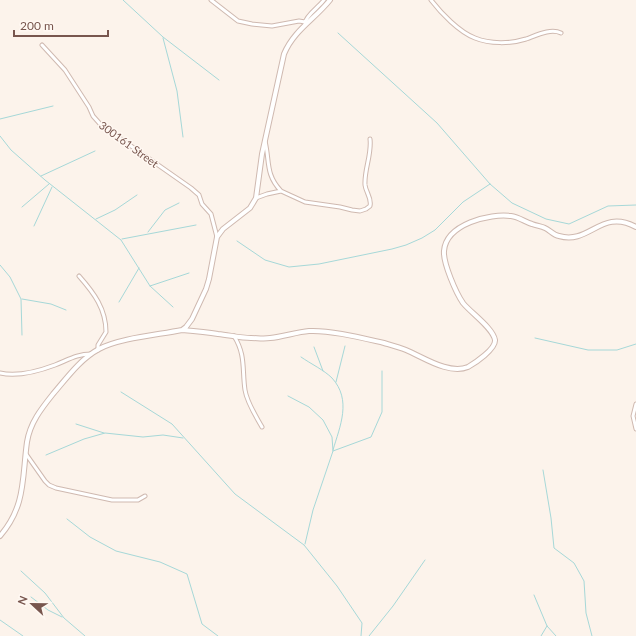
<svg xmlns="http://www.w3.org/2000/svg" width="636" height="636" font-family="Lato,sans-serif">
<rect width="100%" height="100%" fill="#fcf3eb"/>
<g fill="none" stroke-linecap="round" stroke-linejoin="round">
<path stroke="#a6d8d8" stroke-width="1" d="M123 0 163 37 219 80
M338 33 437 123 490 184 512 203 546 219 569 224 608 206 636 205
M163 38 177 91 183 137
M0 119 53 106
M0 136 11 150 45 180 121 240 150 286 173 307
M41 176 95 151
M22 207 49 184
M96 219 115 210 137 195
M34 226 52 187
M148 232 165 210 179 203
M122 239 196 225
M237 241 265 260 289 267 319 264 392 249 406 245 422 238 435 230 463 202 490 184
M0 265 10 277 21 299 22 335
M150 286 189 273
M22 299 51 304 66 310
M119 302 139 268
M535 338 588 350H617L636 344
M314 347 323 371
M301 357C311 364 324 370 332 378 352 400 340 426 333 450
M336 382 345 346
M121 392 172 424 235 494 304 545 337 586 362 623 361 636
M288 396 309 407 323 420 332 437 333 451 313 510 305 544
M76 424 104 433
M333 451 371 437 382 412V371
M46 455 84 439 105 433 143 437 163 435 183 438
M543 470 551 518 554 548 574 563 584 581 586 613 592 636
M67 519 90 537 116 551 160 562 187 574 202 624 218 636
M21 571 45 593 64 618 85 636
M534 595 547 626 556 636
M31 597 48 610 62 617
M0 620 23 636
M369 636 393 606 425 560
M541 636 547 626"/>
<defs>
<path id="minor" d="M211 0 238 21 252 24 272 26 299 21 305 22
M431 0C441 13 459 32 475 38 490 44 510 44 526 39 537 35 551 28 561 33
M305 23C306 15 319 7 324 0
M42 45 65 70 89 107 93 116 101 125 191 188 199 195 202 204 211 214 217 237
M265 141C270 161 265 174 281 191
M256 198 267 194 281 191 305 202 340 207 352 210 360 211 366 209 370 206C372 198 366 193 365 185 364 170 372 154 370 139
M79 276C94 293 106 309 106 332L98 345V350
M234 336C246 355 242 370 245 390 247 403 256 416 262 427
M0 373C17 377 39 371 55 365 68 360 77 354 91 354
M636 404 633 416 636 429
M26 454 45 481 49 485 56 488 112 500H138L145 496"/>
<path id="tertiary" d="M182 330C194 331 206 332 218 334 229 335 240 338 251 338 257 338 264 339 270 338 283 337 296 332 309 331 331 330 362 338 384 343 391 345 399 347 406 350 423 357 449 375 468 367 475 363 496 349 495 340 493 328 471 313 463 303 456 293 443 263 444 251 446 224 490 213 511 216 519 217 525 222 532 224 537 226 541 226 545 228 550 230 553 235 559 236 590 245 601 208 636 227
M0 536C26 506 22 478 27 442 30 423 41 409 53 394 66 379 80 359 99 349 120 338 157 335 182 330L186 327 192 319 206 289 209 279 217 237 223 229 250 208 256 198 262 154 284 54C294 30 315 19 330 0"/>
</defs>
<use href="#minor" stroke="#cfb9b0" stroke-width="5"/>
<use href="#tertiary" stroke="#cfb9b0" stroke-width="6"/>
<use href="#minor" stroke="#fff" stroke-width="3"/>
<use href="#tertiary" stroke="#fff" stroke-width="4"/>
</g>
<g text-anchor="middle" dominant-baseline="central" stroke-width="3" stroke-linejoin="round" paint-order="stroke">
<g font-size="11" fill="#78564e" stroke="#fff8f2">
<text transform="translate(129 144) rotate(36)">300161 Street</text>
</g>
</g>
<g transform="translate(32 604) rotate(292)" stroke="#fff8f2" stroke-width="3" paint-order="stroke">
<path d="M0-3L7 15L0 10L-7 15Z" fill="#78564e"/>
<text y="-6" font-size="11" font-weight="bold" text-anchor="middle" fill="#78564e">N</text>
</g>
<path d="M14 30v6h94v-6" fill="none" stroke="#78564e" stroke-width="2"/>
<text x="20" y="30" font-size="12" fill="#78564e" stroke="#fff8f2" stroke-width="3" paint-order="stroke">200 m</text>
</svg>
